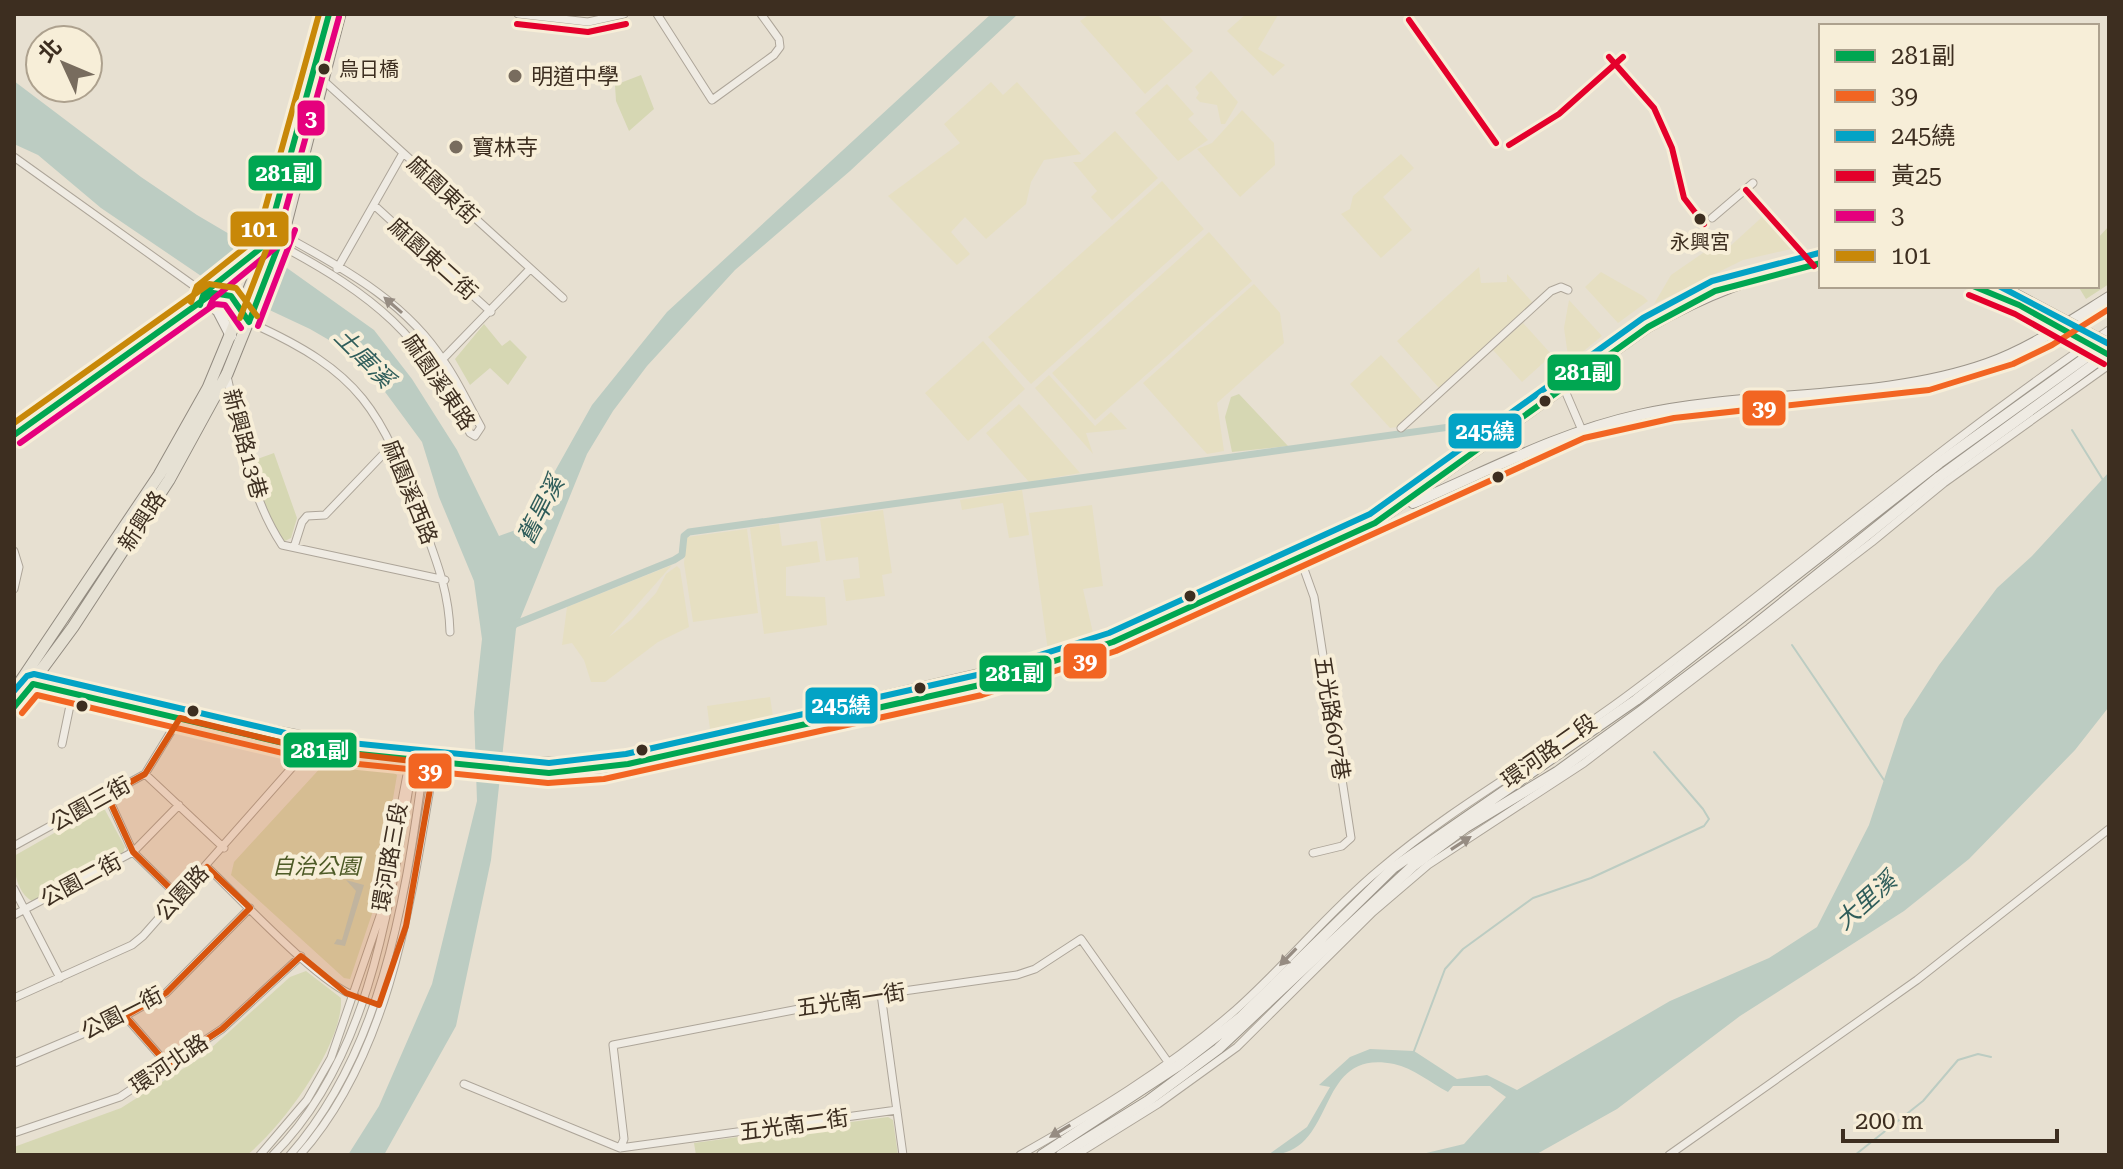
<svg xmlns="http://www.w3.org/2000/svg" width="2123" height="1169" font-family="'Roboto Serif','Noto Sans TC',serif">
<rect width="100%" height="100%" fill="#e7e0d1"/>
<path fill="#e6dfc2" d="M1090 14H1157L1193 51 1145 94 1080 21Z
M1246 14 1278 15 1258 49 1285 65 1273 76 1227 31Z
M1211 71 1238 102 1225 124H1221L1217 105 1200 102 1196 98 1199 93 1195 87Z
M991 82 1003 95 1017 82 1081 154 1044 160 1031 182 1026 204 986 239 965 217 951 232 970 254 957 265 888 196 960 143 944 124Z
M1167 84 1194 114 1188 119 1208 140 1178 161 1135 113Z
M1242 110 1274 143 1275 165 1240 197 1197 149 1212 143Z
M1115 131 1158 178 1112 220 1091 197 1097 191 1073 162H1081Z
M1401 154 1414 168 1383 197 1412 230 1381 258 1341 214 1350 209 1353 196Z
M1162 181 1204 229 1031 384 988 337Z
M1771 209 1804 246 1743 260 1654 304 1671 275 1719 242 1727 249Z
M1209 232 1252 281 1095 420 1052 373Z
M1479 267 1481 283 1507 282V274L1534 304 1439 388 1397 341Z
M1601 272 1643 296 1648 301 1618 323 1585 287Z
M1254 284 1280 313 1284 343 1217 403 1224 451 1207 454 1143 383Z
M1569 300 1602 336 1569 363 1564 328Z
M1523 323 1552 355 1522 382 1493 350Z
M983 341 1025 389 968 441 925 393Z
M1381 355 1424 403 1397 427 1390 428 1350 384Z
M1049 375 1095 426 1111 412 1127 429 1086 433 1093 454 1035 388Z
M1019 404 1053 442 1080 473 1029 482 986 433Z
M1022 490 1029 535 1009 538 1003 503 962 510 960 500Z
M1092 505 1103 586 1083 589 1093 633 1048 651 1029 513Z
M883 510 892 573 882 575 885 596 846 601 843 580 860 578 858 557 826 561 820 519Z
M779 524 782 546 817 541 820 562 786 567V596L825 597 827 625 764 634 750 528Z
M747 529 758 613 693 622 684 563 687 537Z
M672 565 609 637 632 619 656 593 666 574 677 566 680 569 689 627 658 642 605 682H591L584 660 572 643 562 645 567 607Z
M770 697 773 716 710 729 707 706Z"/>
<path fill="#d6d7b3" d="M641 75 654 109 629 131 616 101 615 85Z
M2109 226V284L2086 299 2078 286H2097V239Z
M484 324 502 346 510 340 527 357 508 385 490 368 470 385 455 359Z
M1239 394 1288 446 1232 452 1225 417 1231 397Z
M274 453 297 518 291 538 283 542 271 526 249 462Z
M324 764 391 771 397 775 375 905 350 979 344 978 231 875 234 862Z
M98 808 105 810 125 847 123 853 32 901C17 892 14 872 14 856Z
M306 971 341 998C344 1044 282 1127 247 1155H14V1147L121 1108 200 1058 290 977Z
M888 1117 893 1120 898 1155H696L694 1143Z"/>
<path fill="#bcccc2" d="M991 14H1018L850 171 735 270 647 366 613 411 587 454 516 629 491 860 456 1026 384 1155H348L379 1106 432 984 477 801 474 712 482 639 474 581 439 497 422 442 360 358 310 329 210 282 101 208 38 155 14 144V81L141 177 197 215 287 268 374 330 412 379 457 450 499 536 530 525 550 480 592 405 667 312Z
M2109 472 2108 708 2075 750 1969 859 1904 911 1740 1016 1617 1109 1535 1155H1418L1464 1144 1506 1097 1490 1086H1453L1448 1092C1431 1083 1413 1068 1394 1064 1312 1047 1340 1155 1268 1155L1307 1127 1330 1087 1319 1085 1350 1057 1370 1049 1414 1051 1457 1079 1487 1075 1517 1090 1670 1001 1769 958 1817 927 1869 825 1904 719 1939 665 1997 588 2032 556Z
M346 880 364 885 345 946 334 944 337 939 342 940 356 891Z"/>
<path fill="#e7e0d1" d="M255 246 285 267 267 313 208 281Z"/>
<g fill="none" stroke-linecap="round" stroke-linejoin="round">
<path stroke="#bcccc2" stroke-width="2" d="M2072 430 2103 480
M1792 645 1884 780
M1414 1051 1445 969 1463 949 1533 898 1591 878 1704 826 1709 819 1703 809 1654 752
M1855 1155 1923 1101 1958 1060 1978 1054 1991 1057"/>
<path stroke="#bcccc2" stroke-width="7" d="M513 625 674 560 682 555 684 536 689 532 1486 422"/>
<defs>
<path id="street" d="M518 14 588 22 624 14
M657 14 712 100 774 55 780 47 779 39 761 14
M324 81 563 298
M14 157 204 293
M375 206 491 312
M1712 218 1753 183
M280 245C375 296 422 334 470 433L475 436 481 427C469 406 459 383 445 363 407 302 344 269 283 235
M337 269 403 153
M249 322C363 373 380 409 422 521 436 560 449 591 450 632
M434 368 529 270
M227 376C240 434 249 495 282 545L445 580
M1563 386 1581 428
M1401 428 1551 291 1561 287 1568 290
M294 547 302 522 307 516 325 515 393 444
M14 551 19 567 14 589
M1300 558 1314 597 1351 838 1342 846 1313 853
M62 744 73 691
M145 774 224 848
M107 795 133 852 179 897
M14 846 145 774 183 712
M207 867C240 898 318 983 355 996
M14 889 60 978
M14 915 133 852 179 805
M881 994 903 1155
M14 998 132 945 143 936 311 746
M125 1016 168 1065
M14 1063 125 1016 166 993 250 908
M464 1084 620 1148 897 1110
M14 1133 120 1097 222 1029 301 956
M620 1148 624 1139 613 1045 861 997 1017 975 1035 969 1081 939 1168 1062
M260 1155 307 1100 331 1058 380 916 409 764
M273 1155C370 1058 390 904 411 775L410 756
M290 1155C380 1053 404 907 422 777L429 762
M300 1155C388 1056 410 909 431 782L429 763
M1020 1155C1093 1114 1167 1069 1231 1014 1283 969 1326 914 1379 870 1457 803 1550 754 1632 692 1792 573 1943 442 2109 330
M1076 1155 1158 1104 1237 1047 1373 912 1428 865 1584 763 1872 542 1944 483 2109 365
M1669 1155 1917 980 2109 829"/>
<path id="secondary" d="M203 295 266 244
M207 303 218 311 231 336
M202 305 228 304 238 312
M14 435 213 293 231 296 245 314
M1413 503C1490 470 1558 433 1639 415 1751 390 1880 402 1987 364 2031 348 2069 322 2109 297
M1060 660 1113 642 1375 523 1648 327C1703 296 1758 273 1821 263
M30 680 38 677C182 711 315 746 464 758 520 762 572 767 628 756L1044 659 1112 634 1245 576 1356 522 1391 503 1645 319 1745 273 1821 256
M26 684 61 689
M244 733C318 752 393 760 469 766 523 770 574 774 628 764L980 685 1041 667
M1042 1155 1179 1065 1240 1018 1393 868 1636 700 1939 463 2103 345
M1061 1155 1148 1101 1218 1049 1413 866 1466 827 1557 772 1640 712 1750 629 1939 477 2109 353"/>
<path id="primary" d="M14 691 159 475 208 388 264 253 329 14
M14 707 73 627 169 480 227 374 283 235 340 14"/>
</defs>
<use href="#street" stroke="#ada599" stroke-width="9"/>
<use href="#secondary" stroke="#9c958a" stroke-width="12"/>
<use href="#primary" stroke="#928b80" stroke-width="13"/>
<use href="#street" stroke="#efebe3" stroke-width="7"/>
<use href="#secondary" stroke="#efebe3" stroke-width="10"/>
<use href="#primary" stroke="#e6e1d4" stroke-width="11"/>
<defs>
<path id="secondary-bridge" d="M1973 286 2019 305 2109 355
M2000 286 2109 344"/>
</defs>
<use href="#secondary-bridge" stroke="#9c958a" stroke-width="12" stroke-linecap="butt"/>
<use href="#secondary-bridge" stroke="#efebe3" stroke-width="10"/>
<defs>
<path id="bus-1" d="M1973 286 2019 305 2109 355
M200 305 204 293 266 244 329 14
M249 322 286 226
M14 435 213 293 231 296 249 322
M14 707 33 684 309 749 549 773 628 764 980 685 1113 642 1375 523 1648 327 1715 291 1821 263"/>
<path id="bus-2" d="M22 713 37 695 308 759 548 783 604 779 982 695 1116 651 1584 438 1674 418 1929 390 2013 364 2052 345 2109 309"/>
<path id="bus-3" d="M1999 286 2109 344
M14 691 27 676 34 674 311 739 549 763 626 754 977 675 1109 633 1370 514 1643 318 1712 281 1819 253"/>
<path id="bus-4" d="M1409 20 1496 143
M517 24 588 32 626 24
M1609 57 1654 108 1672 148 1684 198 1704 224
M1509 145 1559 114 1623 57
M1746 190 1814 266
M1969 295 2015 314 2104 364"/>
<path id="bus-5" d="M209 308 213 299 275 248 339 17
M258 326 295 230
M20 443 215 304 225 305 241 328"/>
<path id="bus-6" d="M191 302 197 286 257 238 319 14
M240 318 277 222
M14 423 209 284 236 288 257 316"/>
</defs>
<use href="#bus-1" stroke="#f7eed8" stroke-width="12"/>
<use href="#bus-2" stroke="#f7eed8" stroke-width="12"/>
<use href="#bus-3" stroke="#f7eed8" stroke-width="12"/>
<use href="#bus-4" stroke="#f7eed8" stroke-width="12"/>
<use href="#bus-5" stroke="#f7eed8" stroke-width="12"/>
<use href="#bus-6" stroke="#f7eed8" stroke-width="12"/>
<use href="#bus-1" stroke="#00a651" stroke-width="6"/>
<use href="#bus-2" stroke="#f26522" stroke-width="6"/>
<use href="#bus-3" stroke="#03a3c5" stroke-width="6"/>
<use href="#bus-4" stroke="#e4002b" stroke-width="6"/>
<use href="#bus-5" stroke="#e5007d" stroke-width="6"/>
<use href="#bus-6" stroke="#c88808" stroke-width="6"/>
</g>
<defs><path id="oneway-solid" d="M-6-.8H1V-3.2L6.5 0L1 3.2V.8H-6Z" transform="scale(2)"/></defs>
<g fill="#968c82">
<use href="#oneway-solid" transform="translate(393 305) rotate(-139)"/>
<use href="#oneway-solid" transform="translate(1461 843) rotate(-33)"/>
<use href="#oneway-solid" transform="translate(1288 957) rotate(134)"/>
<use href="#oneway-solid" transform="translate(1060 1131) rotate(149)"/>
</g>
<path fill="#d7550e" fill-opacity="0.2" stroke="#d7550e" stroke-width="6" stroke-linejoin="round" d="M180 718 309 749 429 763 432 778 406 926 379 1005 346 993 301 956 222 1029 168 1065 125 1016 166 993 250 908 207 867 179 897 133 852 107 795 145 774Z"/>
<g fill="#3d2e20" stroke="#f7eed8" stroke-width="3">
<circle cx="324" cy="69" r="7"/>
<circle cx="1700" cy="219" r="7"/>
<circle cx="1545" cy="401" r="7"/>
<circle cx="1498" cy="477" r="7"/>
<circle cx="1190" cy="596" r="7"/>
<circle cx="920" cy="688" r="7"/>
<circle cx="82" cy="706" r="7"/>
<circle cx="193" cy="711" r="7"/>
<circle cx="642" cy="750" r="7"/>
</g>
<g fill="#786c5e" stroke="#f7eed8" stroke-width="3">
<circle cx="515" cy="76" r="8"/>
<circle cx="456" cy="147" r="8"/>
</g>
<g text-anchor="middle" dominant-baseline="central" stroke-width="8" stroke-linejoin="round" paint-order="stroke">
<g font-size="20" fill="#3d2e20" stroke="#f7eed8" text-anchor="start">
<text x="339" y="69">烏日橋</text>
<text x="1700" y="242" text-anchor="middle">永興宮</text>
</g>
<g font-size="22" fill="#3d2e20" stroke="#f7eed8" text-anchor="start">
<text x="531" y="76">明道中學</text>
<text x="472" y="147">寶林寺</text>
</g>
<g font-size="22" fill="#3d2e20" stroke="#f7eed8">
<text transform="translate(443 190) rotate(43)">麻園東街</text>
<text transform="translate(433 259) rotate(42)">麻園東二街</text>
<text transform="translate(439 382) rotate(56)">麻園溪東路</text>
<text transform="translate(245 444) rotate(75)">新興路13巷</text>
<text transform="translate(410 492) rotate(68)">麻園溪西路</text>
<text transform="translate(142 521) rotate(-57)">新興路</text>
<text transform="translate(1332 718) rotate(81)">五光路607巷</text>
<text transform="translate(1549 751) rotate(-35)">環河路二段</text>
<text transform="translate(90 804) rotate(-29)">公園三街</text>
<text transform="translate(390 857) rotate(-80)">環河路三段</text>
<text transform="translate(81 880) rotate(-28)">公園二街</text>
<text transform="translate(182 893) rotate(-47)">公園路</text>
<text transform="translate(851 1000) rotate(-9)">五光南一街</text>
<text transform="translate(122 1013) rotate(-27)">公園一街</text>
<text transform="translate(169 1064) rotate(-34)">環河北路</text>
<text transform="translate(794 1125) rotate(-8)">五光南二街</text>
</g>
<g font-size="22" font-style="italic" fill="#4d5a26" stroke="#f7eed8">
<text x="316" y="866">自治公園</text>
</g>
<g font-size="24" font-style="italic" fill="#2f5d5a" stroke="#f7eed8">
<text transform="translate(364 358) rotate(45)">土庫溪</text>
<text transform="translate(541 510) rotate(-63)">舊旱溪</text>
<text transform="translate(1866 901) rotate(-42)">大里溪</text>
</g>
</g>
<g stroke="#f7eed8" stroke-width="3">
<rect x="296" y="99" width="30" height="38" rx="8" fill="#e5007d"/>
<rect x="247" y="154" width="76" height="38" rx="8" fill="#00a651"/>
<rect x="229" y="210" width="61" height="38" rx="8" fill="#c88808"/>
<rect x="1546" y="353" width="76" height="39" rx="8" fill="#00a651"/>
<rect x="1741" y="389" width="46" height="38" rx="8" fill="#f26522"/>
<rect x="1447" y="412" width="76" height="38" rx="8" fill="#03a3c5"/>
<rect x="1062" y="642" width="46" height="38" rx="8" fill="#f26522"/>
<rect x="978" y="654" width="75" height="39" rx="8" fill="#00a651"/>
<rect x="804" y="686" width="75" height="39" rx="8" fill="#03a3c5"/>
<rect x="282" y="731" width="76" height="38" rx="8" fill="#00a651"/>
<rect x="407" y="752" width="46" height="38" rx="8" fill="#f26522"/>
</g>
<g font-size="22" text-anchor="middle" font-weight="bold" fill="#fff">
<text x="311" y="126">3</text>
<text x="285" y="181">281副</text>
<text x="259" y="237">101</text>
<text x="1584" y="380">281副</text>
<text x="1764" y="416">39</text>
<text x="1485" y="439">245繞</text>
<text x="1085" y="669">39</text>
<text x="1015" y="681">281副</text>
<text x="841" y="713">245繞</text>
<text x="320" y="758">281副</text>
<text x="430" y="779">39</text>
</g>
<rect width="2123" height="1169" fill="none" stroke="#3d2e20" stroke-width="32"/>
<rect x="1819" y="24" width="280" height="264" fill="#f7eed8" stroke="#ada18e" stroke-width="2"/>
<rect x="1835" y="50" width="40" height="12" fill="#00a651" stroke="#ada18e" stroke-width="2"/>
<text x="1891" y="64" font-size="24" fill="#3d2e20">281副</text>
<rect x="1835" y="90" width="40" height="12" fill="#f26522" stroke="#ada18e" stroke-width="2"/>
<text x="1891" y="104" font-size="24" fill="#3d2e20">39</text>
<rect x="1835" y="130" width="40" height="12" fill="#03a3c5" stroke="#ada18e" stroke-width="2"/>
<text x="1891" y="144" font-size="24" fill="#3d2e20">245繞</text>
<rect x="1835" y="170" width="40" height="12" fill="#e4002b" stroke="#ada18e" stroke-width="2"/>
<text x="1891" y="184" font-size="24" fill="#3d2e20">黃25</text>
<rect x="1835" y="210" width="40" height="12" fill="#e5007d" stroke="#ada18e" stroke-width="2"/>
<text x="1891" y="224" font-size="24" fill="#3d2e20">3</text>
<rect x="1835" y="250" width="40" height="12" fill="#c88808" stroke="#ada18e" stroke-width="2"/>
<text x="1891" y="264" font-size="24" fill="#3d2e20">101</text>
<g transform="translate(64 64) rotate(314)"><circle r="38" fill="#f7eed8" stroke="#ada18e" stroke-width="2"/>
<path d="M0-6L14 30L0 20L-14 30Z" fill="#786c5e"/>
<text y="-12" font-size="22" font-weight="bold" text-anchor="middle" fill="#3d2e20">北</text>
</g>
<path d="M1843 1129v12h214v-12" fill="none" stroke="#3d2e20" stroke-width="4"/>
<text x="1855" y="1129" font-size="24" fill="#3d2e20" stroke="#f7eed8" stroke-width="6" paint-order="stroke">200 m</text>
</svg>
